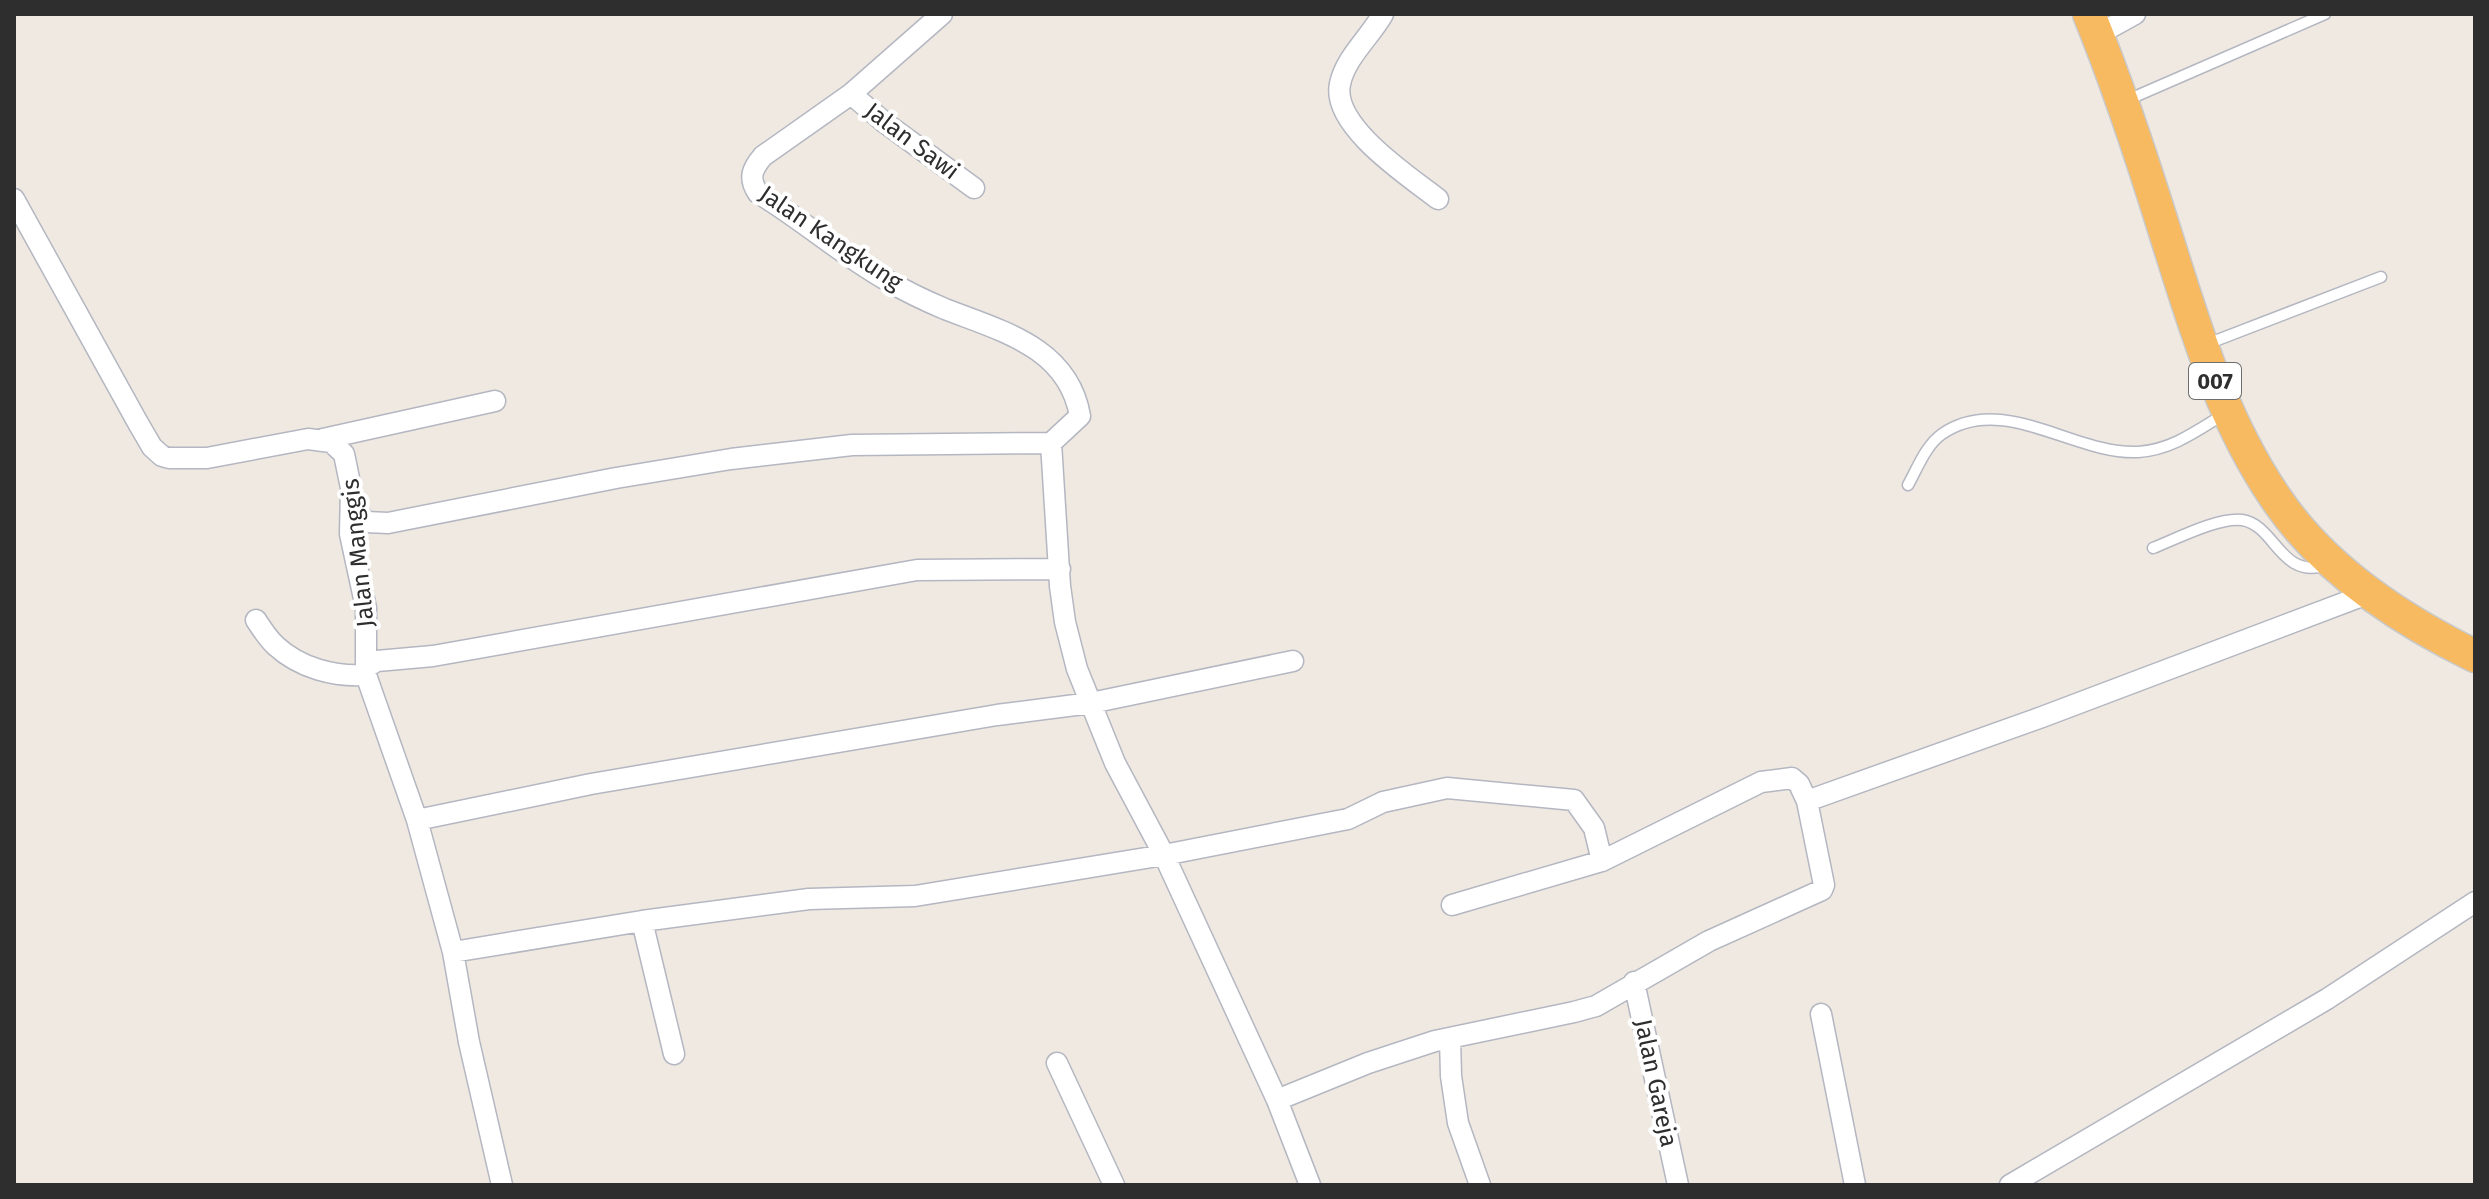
<svg xmlns="http://www.w3.org/2000/svg" width="2489" height="1199" font-family="'Fira Sans',sans-serif">
<rect width="100%" height="100%" fill="#efe9e1"/>
<g fill="none" stroke-linecap="round" stroke-linejoin="round">
<defs>
<path id="service" d="M2125 101 2325 14
M2207 344 2381 277
M1908 485C1917 469 1926 445 1942 434 2003 392 2074 455 2138 452 2172 450 2198 430 2226 413
M2153 548C2176 539 2218 517 2242 520 2275 525 2280 578 2324 566L2325 562"/>
<path id="minor" d="M942 14 851 94 763 156C752 169 748 178 758 193 803 220 843 256 890 282 907 292 926 301 945 309 1001 331 1068 347 1080 416L1051 443
M1383 14C1370 37 1345 58 1340 84 1331 126 1410 177 1438 199
M2097 35 2135 14
M851 94 884 122 974 188
M14 199 138 423 152 447 162 456 169 458H207L308 439 331 442 344 454 351 488 350 534 366 608V675L417 820 453 952 469 1042 502 1185
M323 439 495 401
M1051 443 1060 586 1065 622 1077 669 1115 763 1164 855 1277 1100 1310 1185
M351 504 366 522 388 523 616 478 731 459 852 445 1051 443
M256 620C262 629 268 639 276 646 300 668 334 677 366 675
M367 667 377 661 433 656 917 570 1060 569
M417 820 591 784 997 715 1091 703 1293 661
M1452 905 1602 861
M642 921 674 1054
M453 952 642 921 809 899 915 896 1164 855 1348 819 1383 802 1447 788 1574 800 1594 828 1602 861 1761 782 1792 778 1799 784 1807 801
M1634 982 1678 1185
M1821 1014 1855 1185
M1450 1038 1451 1076 1458 1123 1480 1185
M1057 1063 1114 1185
M1277 1100 1368 1063 1435 1041 1574 1012 1596 1006 1709 941 1822 890 1824 885 1807 801 2042 717 2370 593
M2010 1185 2327 999 2475 902"/>
<path id="trunk" d="M2089 14C2118 85 2142 158 2165 232 2194 324 2221 419 2277 500 2324 569 2401 620 2475 656"/>
</defs>
<use href="#service" stroke="#b4b7c1" stroke-width="13"/>
<use href="#minor" stroke="#b4b7c1" stroke-width="23"/>
<use href="#trunk" stroke="#c9c9c9" stroke-width="35"/>
<use href="#service" stroke="#fff" stroke-width="10"/>
<use href="#minor" stroke="#fff" stroke-width="20"/>
<use href="#trunk" stroke="#f8ba60" stroke-width="32"/>
</g>
<g text-anchor="middle" dominant-baseline="central" stroke-width="8" stroke-linejoin="round" paint-order="stroke">
<rect fill="#fff" stroke="#6d6d6d" stroke-width="2" x="2189" y="363" width="52" height="36" rx="6"/>
<g font-size="22" font-weight="bold" fill="#2e2e2e">
<text x="2215" y="381">007</text>
</g>
<g font-size="24" fill="#2e2e2e" stroke="#fff">
<text transform="translate(912 141) rotate(37)">Jalan Sawi</text>
<text transform="translate(831 238) rotate(34)">Jalan Kangkung</text>
<text transform="translate(358 553) rotate(-96)">Jalan Manggis</text>
<text transform="translate(1656 1083) rotate(78)">Jalan Gareja</text>
</g>
</g>
<rect width="2489" height="1199" fill="none" stroke="#2e2e2e" stroke-width="32"/>
</svg>
